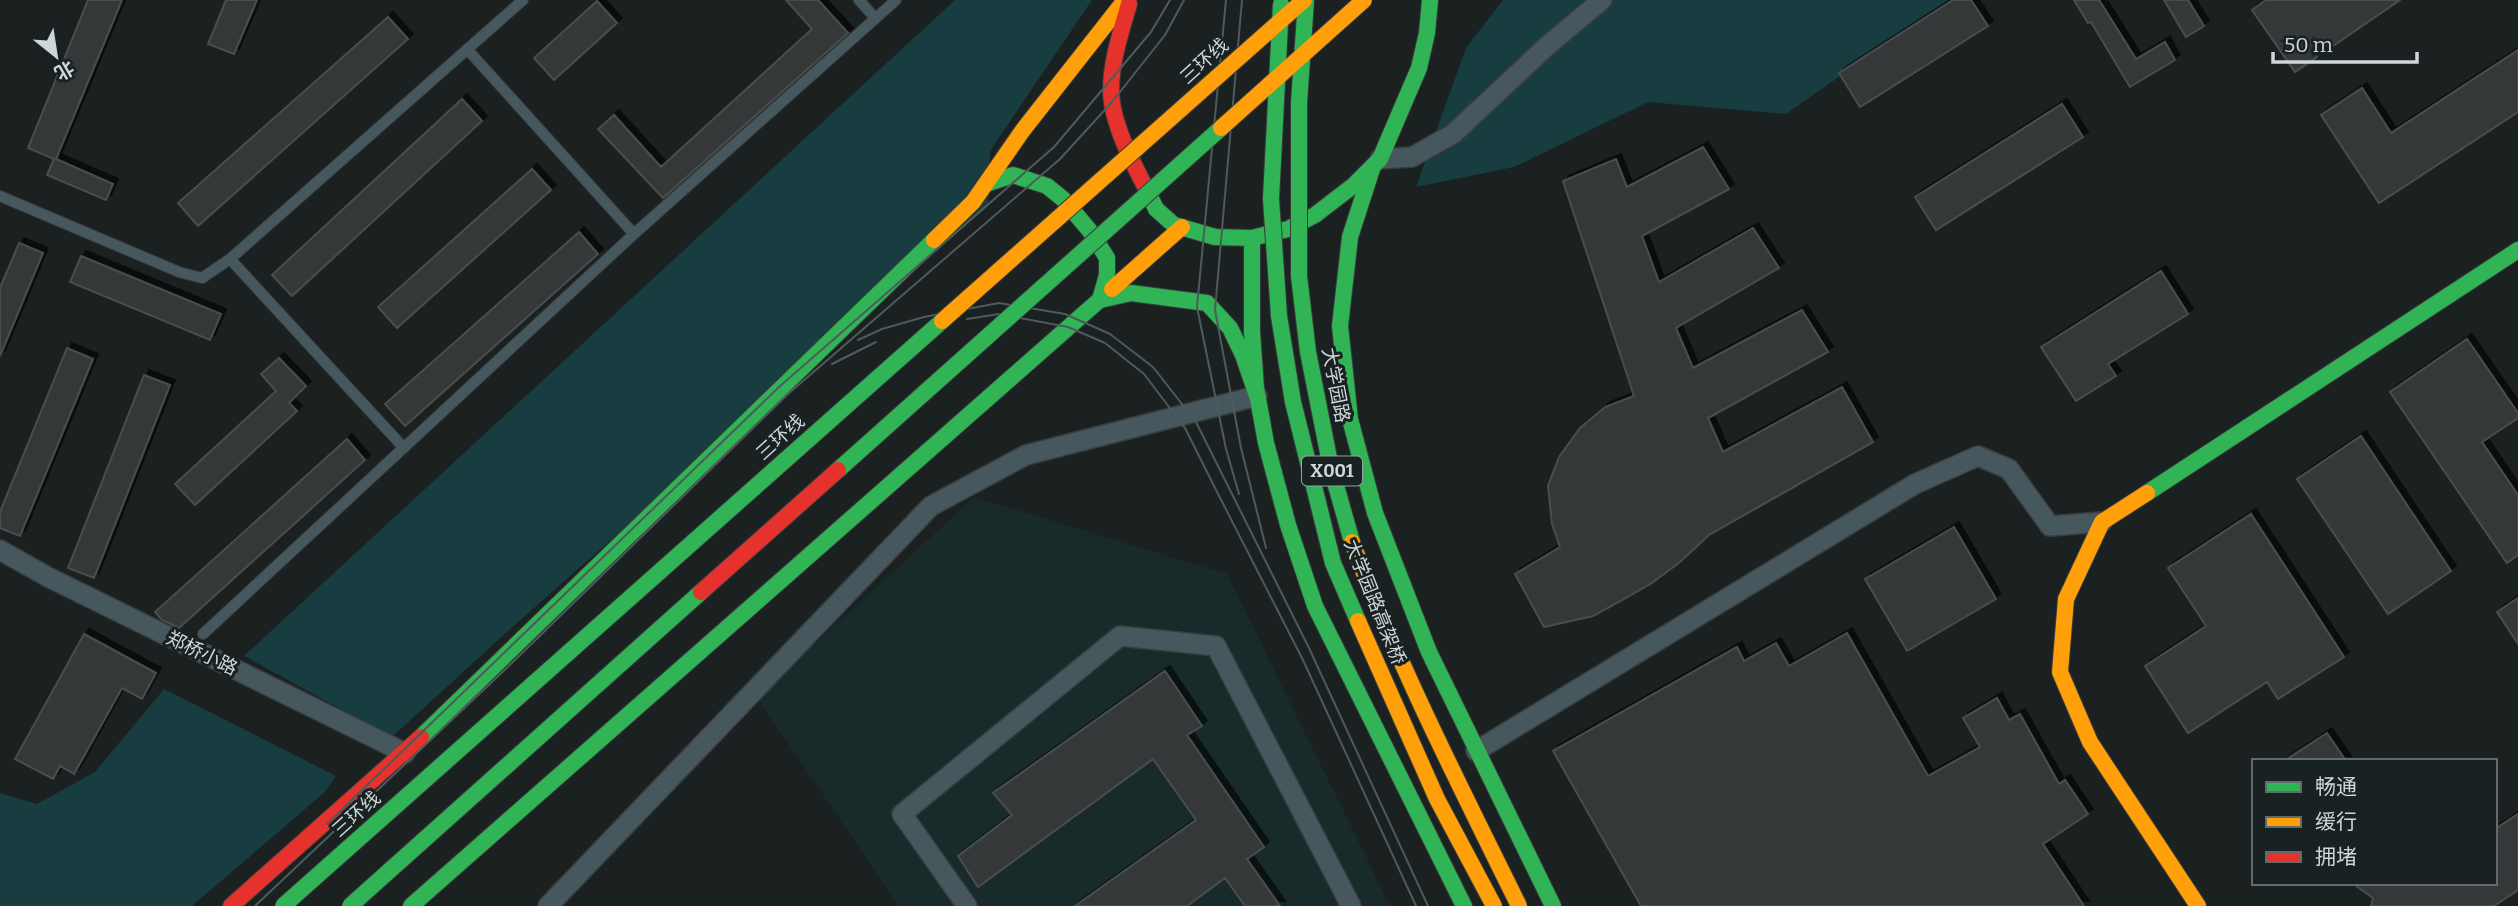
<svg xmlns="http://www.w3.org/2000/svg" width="2518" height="906" font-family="Bitter,'Noto Sans SC',serif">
<defs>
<filter id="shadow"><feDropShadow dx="5" dy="-5" stdDeviation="0" flood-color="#0009"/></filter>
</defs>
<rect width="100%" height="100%" fill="#1b2020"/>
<path fill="#192a2b" d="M974 497 1227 574 1390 906H899L757 698Z"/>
<path fill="#173d41" d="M955 0H1092L990 151 988 206 508 631 392 737 244 656Z
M1503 0H1949L1786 114 1648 102 1514 167 1416 187 1466 48Z
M164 689 336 776 325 792 192 906H0V793L37 804 95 772Z"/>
<path fill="#353939" stroke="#494d4d" stroke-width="2" filter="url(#shadow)" d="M88 0H122L56 159 113 184 106 200 47 175 54 159 28 148Z
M226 0H257L234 54 208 44Z
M786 0H818L848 33 663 198 598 129 614 115 661 167 812 29Z
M1953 0H1971L1988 26 1860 107 1839 73Z
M2074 0H2099L2136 59 2165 42 2175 60 2130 87 2091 22 2088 23Z
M2164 0H2188L2204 26 2186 37Z
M2266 0H2400L2295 72 2252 10Z
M597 1 617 23 554 80 534 58Z
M388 17 408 39 198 226 178 203Z
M2518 50V112L2379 203 2321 115 2362 88 2391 133Z
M462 99 482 121 292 296 272 275Z
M2062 104 2083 137 1936 230 1915 197Z
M1703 147 1729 189 1642 236 1659 282 1753 228 1779 268 1676 328 1693 368 1802 310 1828 352 1708 418 1723 452 1842 387 1873 442 1709 535 1680 562 1652 583 1619 602 1593 616 1544 627 1515 574 1560 547 1552 524 1548 486 1559 457 1580 428 1605 407 1634 396 1563 181 1616 159 1627 187Z
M532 169 551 190 397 328 378 307Z
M579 232 598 254 405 426 385 404Z
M19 243 43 253 0 356V288Z
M81 256 221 314 210 340 70 282Z
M2161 271 2188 314 2108 364 2116 376 2076 401 2041 347Z
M2467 339 2518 413V418L2482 442 2518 495V555L2507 563 2390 392Z
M67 348 93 359 20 536 0 528V512Z
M279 358 306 386 289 403 297 411 195 505 175 484 276 391 261 374Z
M144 375 170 385 94 578 68 568Z
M2361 436 2451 571 2388 614 2297 479Z
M347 439 365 460 179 628 162 620 155 612Z
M2251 514 2344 657 2278 699 2267 682 2188 733 2145 666 2206 626 2168 568Z
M1954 527 1996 599 1907 651 1865 579Z
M2518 598V644L2497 612Z
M1847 633 1928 776 1980 747 1963 718 1997 698 2009 720 2020 714 2059 784 2065 780 2088 814 2043 844 2084 906H1641L1553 751 1737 647 1744 661 1776 643 1789 666Z
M84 634 156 673 142 699 122 688 74 774 60 766 53 779 15 759Z
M1165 671 1202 726 1187 735 1264 847 1247 859 1280 906H1245L1225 878 1187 906H1075L1196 820 1153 759 978 887 958 856 1012 815 993 793Z
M2327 733 2346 761H2284Z
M2518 814V890L2494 906H2371L2373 898 2352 883H2495V829Z"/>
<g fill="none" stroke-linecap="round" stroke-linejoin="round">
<defs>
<path id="lane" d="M859 0 875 18
M467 49 634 234
M0 196 179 272 202 278 230 259 523 0
M230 259 404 448
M203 634 634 234 896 0"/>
<path id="street" d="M1380 159 1412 157 1453 134 1547 46 1602 0
M0 550 48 577 405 753
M1476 751 1915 484 1978 456 2009 469 2050 526 2102 522
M548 906 931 506 1026 455 1257 396
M967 906 902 814 1120 636 1216 646 1351 906"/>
<path id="fast" d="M1373 166 1350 237 1340 326 1350 419 1375 513 1429 652 1553 906
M986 184 1013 175 1047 186 1063 199 1090 231 1107 258V275L1100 300 1131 293 1207 303 1230 328 1243 355 1257 396
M1148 192 1156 209 1174 225 1215 237 1252 238 1288 229 1315 215 1354 185 1380 159 1419 68 1427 33 1430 0
M1252 238V332L1256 388 1266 443 1288 525 1315 606 1464 906
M2147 493 2518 250
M421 737 934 240
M411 906 1112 289"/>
<path id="slow" d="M934 240 973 202 1023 130 1125 0
M1112 289 1182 227
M2147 493 2102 522 2066 599 2060 672 2090 742 2198 906"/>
<path id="jam" d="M1129 4C1121 32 1111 61 1111 90 1111 122 1133 164 1148 192
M231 906 421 737"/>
</defs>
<use href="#lane" stroke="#393c3c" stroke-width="12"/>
<use href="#street" stroke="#393c3c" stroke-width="22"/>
<use href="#fast" stroke="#393c3c" stroke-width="18"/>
<use href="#slow" stroke="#393c3c" stroke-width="18"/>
<use href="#jam" stroke="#393c3c" stroke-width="18"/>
<use href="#lane" stroke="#46585e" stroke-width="10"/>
<use href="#street" stroke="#46585e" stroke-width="19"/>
<use href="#fast" stroke="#30b455" stroke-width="16"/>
<use href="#slow" stroke="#ff9f0a" stroke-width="16"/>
<use href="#jam" stroke="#e5322d" stroke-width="16"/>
<path stroke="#4e5a5c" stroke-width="2" d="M1226 0 1197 307 1226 449 1239 494
M1242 0 1215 310 1241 448 1266 548
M967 319 999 314 1068 327 1105 343 1144 374 1185 428 1214 486 1303 660 1416 906
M858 340 882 329 924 317 999 303 1065 314 1110 334 1153 367 1196 422 1309 648 1428 906
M832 364 876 342
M327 824 779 387 1054 147 1151 32 1170 0
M255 906 514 661 788 394 1060 159 1112 102 1165 35 1184 0"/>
<defs>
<path id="fast-bridge" d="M1306 0 1299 103V276L1308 352 1331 468 1352 542
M1281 4 1271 199 1279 316 1293 402 1333 563 1358 621
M838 470 1221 128
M283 906 942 321
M350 906 701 592"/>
<path id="slow-bridge" d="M1221 128 1364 0
M942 321 1304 0
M1352 542C1399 667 1460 786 1519 906
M1358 621 1437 799 1494 906"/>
<path id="jam-bridge" d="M701 592 838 470"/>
</defs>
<use href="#fast-bridge" stroke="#393c3c" stroke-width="18" stroke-linecap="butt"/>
<use href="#slow-bridge" stroke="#393c3c" stroke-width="18" stroke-linecap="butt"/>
<use href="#jam-bridge" stroke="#393c3c" stroke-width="18" stroke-linecap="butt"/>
<use href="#fast-bridge" stroke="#30b455" stroke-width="16"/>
<use href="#slow-bridge" stroke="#ff9f0a" stroke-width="16"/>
<use href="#jam-bridge" stroke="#e5322d" stroke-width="16"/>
</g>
<g text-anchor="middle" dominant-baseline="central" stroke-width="6" stroke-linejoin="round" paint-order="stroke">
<rect fill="#182223" stroke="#99a0a1" stroke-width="2" x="1302" y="456.5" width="60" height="29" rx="5"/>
<g font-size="18" font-weight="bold" fill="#d0d6d7">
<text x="1332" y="471">X001</text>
</g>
<g font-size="19" fill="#d0d6d7" stroke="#182223">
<text transform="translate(1204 61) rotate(-42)">三环线</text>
<text transform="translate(1336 385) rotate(79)">大学园路</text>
<text transform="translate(780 437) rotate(-42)">三环线</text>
<text transform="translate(1375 602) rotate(68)">大学园路高架桥</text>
<text transform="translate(202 653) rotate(26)">郑桥小路</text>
<text transform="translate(356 814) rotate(-42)">三环线</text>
</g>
</g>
<rect x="2252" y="759" width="245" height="126" fill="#182223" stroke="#626a6b" stroke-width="2"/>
<rect x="2266" y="782" width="35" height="10" fill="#30b455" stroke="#626a6b" stroke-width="2"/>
<text x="2315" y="794" font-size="21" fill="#d0d6d7">畅通</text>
<rect x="2266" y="817" width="35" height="10" fill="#ff9f0a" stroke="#626a6b" stroke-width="2"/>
<text x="2315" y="829" font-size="21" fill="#d0d6d7">缓行</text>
<rect x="2266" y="852" width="35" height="10" fill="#e5322d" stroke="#626a6b" stroke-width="2"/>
<text x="2315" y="864" font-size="21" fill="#d0d6d7">拥堵</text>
<g transform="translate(56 56) rotate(150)" stroke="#182223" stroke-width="5" paint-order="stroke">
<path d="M0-5L12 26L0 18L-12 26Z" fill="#d0d6d7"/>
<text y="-10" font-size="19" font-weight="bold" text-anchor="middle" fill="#d0d6d7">北</text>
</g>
<path d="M2273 52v10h144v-10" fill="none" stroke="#d0d6d7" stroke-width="3.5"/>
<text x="2284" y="52" font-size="21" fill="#d0d6d7" stroke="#182223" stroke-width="5" paint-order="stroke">50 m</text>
</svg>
